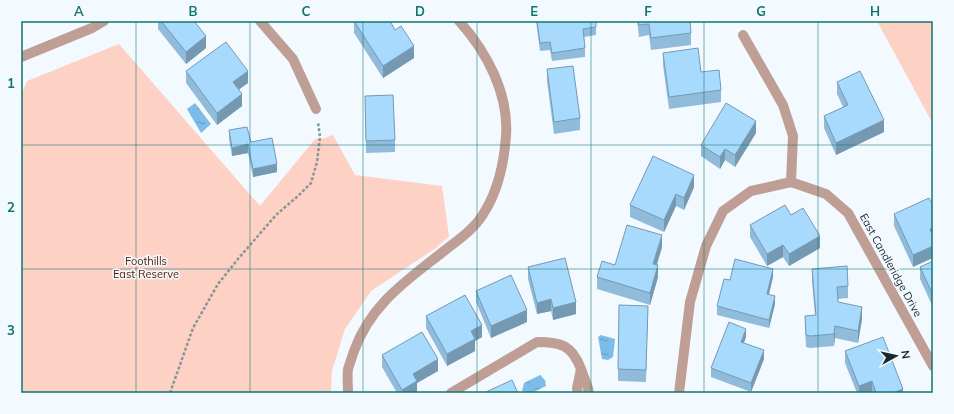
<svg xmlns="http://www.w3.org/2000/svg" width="954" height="414" font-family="Mulish,sans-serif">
<defs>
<pattern id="water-ripples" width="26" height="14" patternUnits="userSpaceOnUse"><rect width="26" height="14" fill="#7cbce8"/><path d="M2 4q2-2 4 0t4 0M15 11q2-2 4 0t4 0" fill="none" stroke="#6599bc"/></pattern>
</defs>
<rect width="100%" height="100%" fill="#f3faff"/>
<path fill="#fdd1c4" d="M877 21H933V124Z
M119 44 260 206 315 139 325 138 333 135 355 175 442 186 449 236 436 248 371 291 345 329 332 371 331 393H21V95L27 81Z"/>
<path fill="url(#water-ripples)" d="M195 103 211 124 201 133 187 109Z
M601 335 615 339 613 357 608 360 602 359 598 337Z
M540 375 545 380 546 386 532 393 522 391 524 383Z"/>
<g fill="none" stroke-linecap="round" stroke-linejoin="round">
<path stroke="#8a949b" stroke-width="2.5" stroke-dasharray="3 2" stroke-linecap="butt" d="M170 393 193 328 218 284 238 259 276 215 298 196 311 183 317 162 320 137 318 122"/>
<path stroke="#bf9f95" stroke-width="10" d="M260 21 293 59 316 109
M743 35 783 105 793 136 791 182
M21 57 92 28 104 21
M348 393C348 385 347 376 348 369 350 363 352 357 354 351 371 304 406 281 444 251 458 240 476 228 485 211 499 188 504 163 506 136 509 94 487 52 459 21
M451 393 537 342C561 342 572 345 581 369
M578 393 577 388 581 369 588 388 589 393
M679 393 690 302 706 246 723 211 751 191 791 182 826 194 848 213 933 366"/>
</g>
<path fill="#90bbda" d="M158 21H198L195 23 206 48 186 64 158 29Z
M354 21 414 58 383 78 354 33Z
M536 21H596V35L584 37 585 48V57L552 61 550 50 540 51Z
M637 21H690L691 33V45L651 50 649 35 639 37Z
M663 53 701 72 721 90V102L669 109 663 65Z
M547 69 580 118V130L554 134 547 81Z
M186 71 248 83 238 89 242 106 217 125 186 83Z
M837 82 884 132 836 155 824 128V116L843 107 837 94Z
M365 96 395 140V152L366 153Z
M229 130 251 142 277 172 253 177 248 153 232 156 229 139Z
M756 133 735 167 725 160 720 169 701 156V145Z
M694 187 684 210 676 206 664 232 630 217V205Z
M932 204 913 267 894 226V214Z
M791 215 820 248 789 266 783 257 767 266 750 237V225Z
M662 247 657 265 658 277 650 305 597 289V277L615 265Z
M933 261 932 305 920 279V267Z
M528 267 576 314 553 320 551 311 537 314 528 279Z
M812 269 848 286V298L838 299V302L862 319 858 343 835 338 834 346 810 348 806 347 805 328V316L815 315 812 281Z
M773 277 769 294 775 304 769 328 717 315V306L730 280Z
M476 291 527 322 491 338 476 302Z
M648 306 646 382 618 381V369Z
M426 316 482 337 475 341V351L447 366 426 328Z
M746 337 744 343 764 359 751 392 711 377V368Z
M845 351 903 393H857L845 363Z
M382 355 438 371 417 383V393H397L382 367Z"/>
<path fill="#7699b2" d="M206 36V48L186 64V52Z
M414 46V58L383 78V66Z
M248 71V83L233 94V82Z
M242 94V106L217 125V113Z
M884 120V132L836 155V143Z
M756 121V133L735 167V155Z
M248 144V153L232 156V148Z
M725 149V160L720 169V157Z
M277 164V172L253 177V169Z
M694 175V187L684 210V198Z
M676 194V206L664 232V220Z
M933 228V240L930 229Z
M662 235V247L653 276V264Z
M820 236V248L789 266V254Z
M783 245V257L767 266V254Z
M933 246V258L913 267V255Z
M658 265V277L650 305V293Z
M773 269V277L767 302V294Z
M932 293H933V305H932Z
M775 296V304L769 328V320Z
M551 299V311L537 314V303Z
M576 302V314L553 320V308Z
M862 307V319L858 343V331Z
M527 310V322L491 338V326Z
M482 325V337L475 341V351L447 366V354L471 331Z
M835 326V338L834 346V334Z
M746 329V337L741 350V342Z
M764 350V359L751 392V383Z
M438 359V371L417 383V393H402V390L413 374Z
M872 381V393H859V386Z
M903 389V393H893Z"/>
<path fill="#a8dafe" stroke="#7699b2" d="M161 21H194L206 36 186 52Z
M354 21H390L395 30 401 26 414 46 383 66Z
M537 21H596V27L583 29 585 48 552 53 550 42 540 43Z
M638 21H690L691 33 651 38 649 24 639 25Z
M226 42 248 71 233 82 242 94 217 113 186 71Z
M698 48 701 72 719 70 721 90 669 97 663 53Z
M573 66 580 118 554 122 547 69Z
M860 71 884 120 836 143 824 116 848 105 837 82Z
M393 95 395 140 366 141 365 96Z
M726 103 756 121 735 155 725 149 720 157 701 145Z
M247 127 251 142 272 138 277 164 253 169 248 144 232 148 229 130Z
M653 156 694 175 684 198 676 194 664 220 630 205Z
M929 198 932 204H933V228L930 229 933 236V246L913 255 894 214Z
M785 205 791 215 803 208 820 236 789 254 783 245 767 254 750 225Z
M627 225 662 235 653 264 658 265 650 293 597 277 602 261 615 265Z
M565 258 576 302 553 308 551 299 537 303 528 267Z
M735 259 773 269 767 294 775 296 769 320 717 306 724 279 730 280Z
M933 261V293H932L920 267Z
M847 266 848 286 837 287 838 302 862 307 858 331 835 326 834 334 810 336 806 335 805 316 816 315 812 269Z
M511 275 527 310 491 326 476 291Z
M465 295 482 325 471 331 475 339 447 354 426 316Z
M619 305 648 306 646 370 618 369Z
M729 322 746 329 741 342 764 350 751 383 711 368Z
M422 332 438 359 413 374 417 381 402 390 382 355Z
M883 337 903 389 893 393H876L872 381 859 386 845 351Z
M512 380 518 393H486V392Z"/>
<path fill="none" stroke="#0f766e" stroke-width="1" stroke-opacity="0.55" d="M136 21V393M250 21V393M363 21V393M477 21V393M591 21V393M704 21V393M818 21V393M21 145H933M21 269H933"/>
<g text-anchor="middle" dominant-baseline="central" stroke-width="3" stroke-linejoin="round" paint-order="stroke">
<g font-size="11" fill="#571805" stroke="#f3faff">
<text x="146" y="261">Foothills<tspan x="146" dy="13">East Reserve</tspan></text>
</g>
<g font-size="11" fill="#1a2730" stroke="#f3faff">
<text transform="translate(891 265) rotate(61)">East Candleridge Drive</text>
</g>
</g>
<rect width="954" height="414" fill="none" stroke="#f3faff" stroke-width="44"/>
<g transform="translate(896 356) rotate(82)" stroke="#f3faff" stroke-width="3" paint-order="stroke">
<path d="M0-3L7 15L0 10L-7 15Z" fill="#1a2730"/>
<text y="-6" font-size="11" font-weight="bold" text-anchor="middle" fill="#1a2730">N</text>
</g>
<rect x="22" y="22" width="910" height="370" fill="none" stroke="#0f766e" stroke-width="1.5"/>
<g font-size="13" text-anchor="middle" font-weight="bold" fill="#0f766e">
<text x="79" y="16">A</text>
<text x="193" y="16">B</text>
<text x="306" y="16">C</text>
<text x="420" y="16">D</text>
<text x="534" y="16">E</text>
<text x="648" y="16">F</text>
<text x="761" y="16">G</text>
<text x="875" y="16">H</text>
<text x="11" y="88">1</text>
<text x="11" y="212">2</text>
<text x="11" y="335">3</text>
</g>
</svg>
